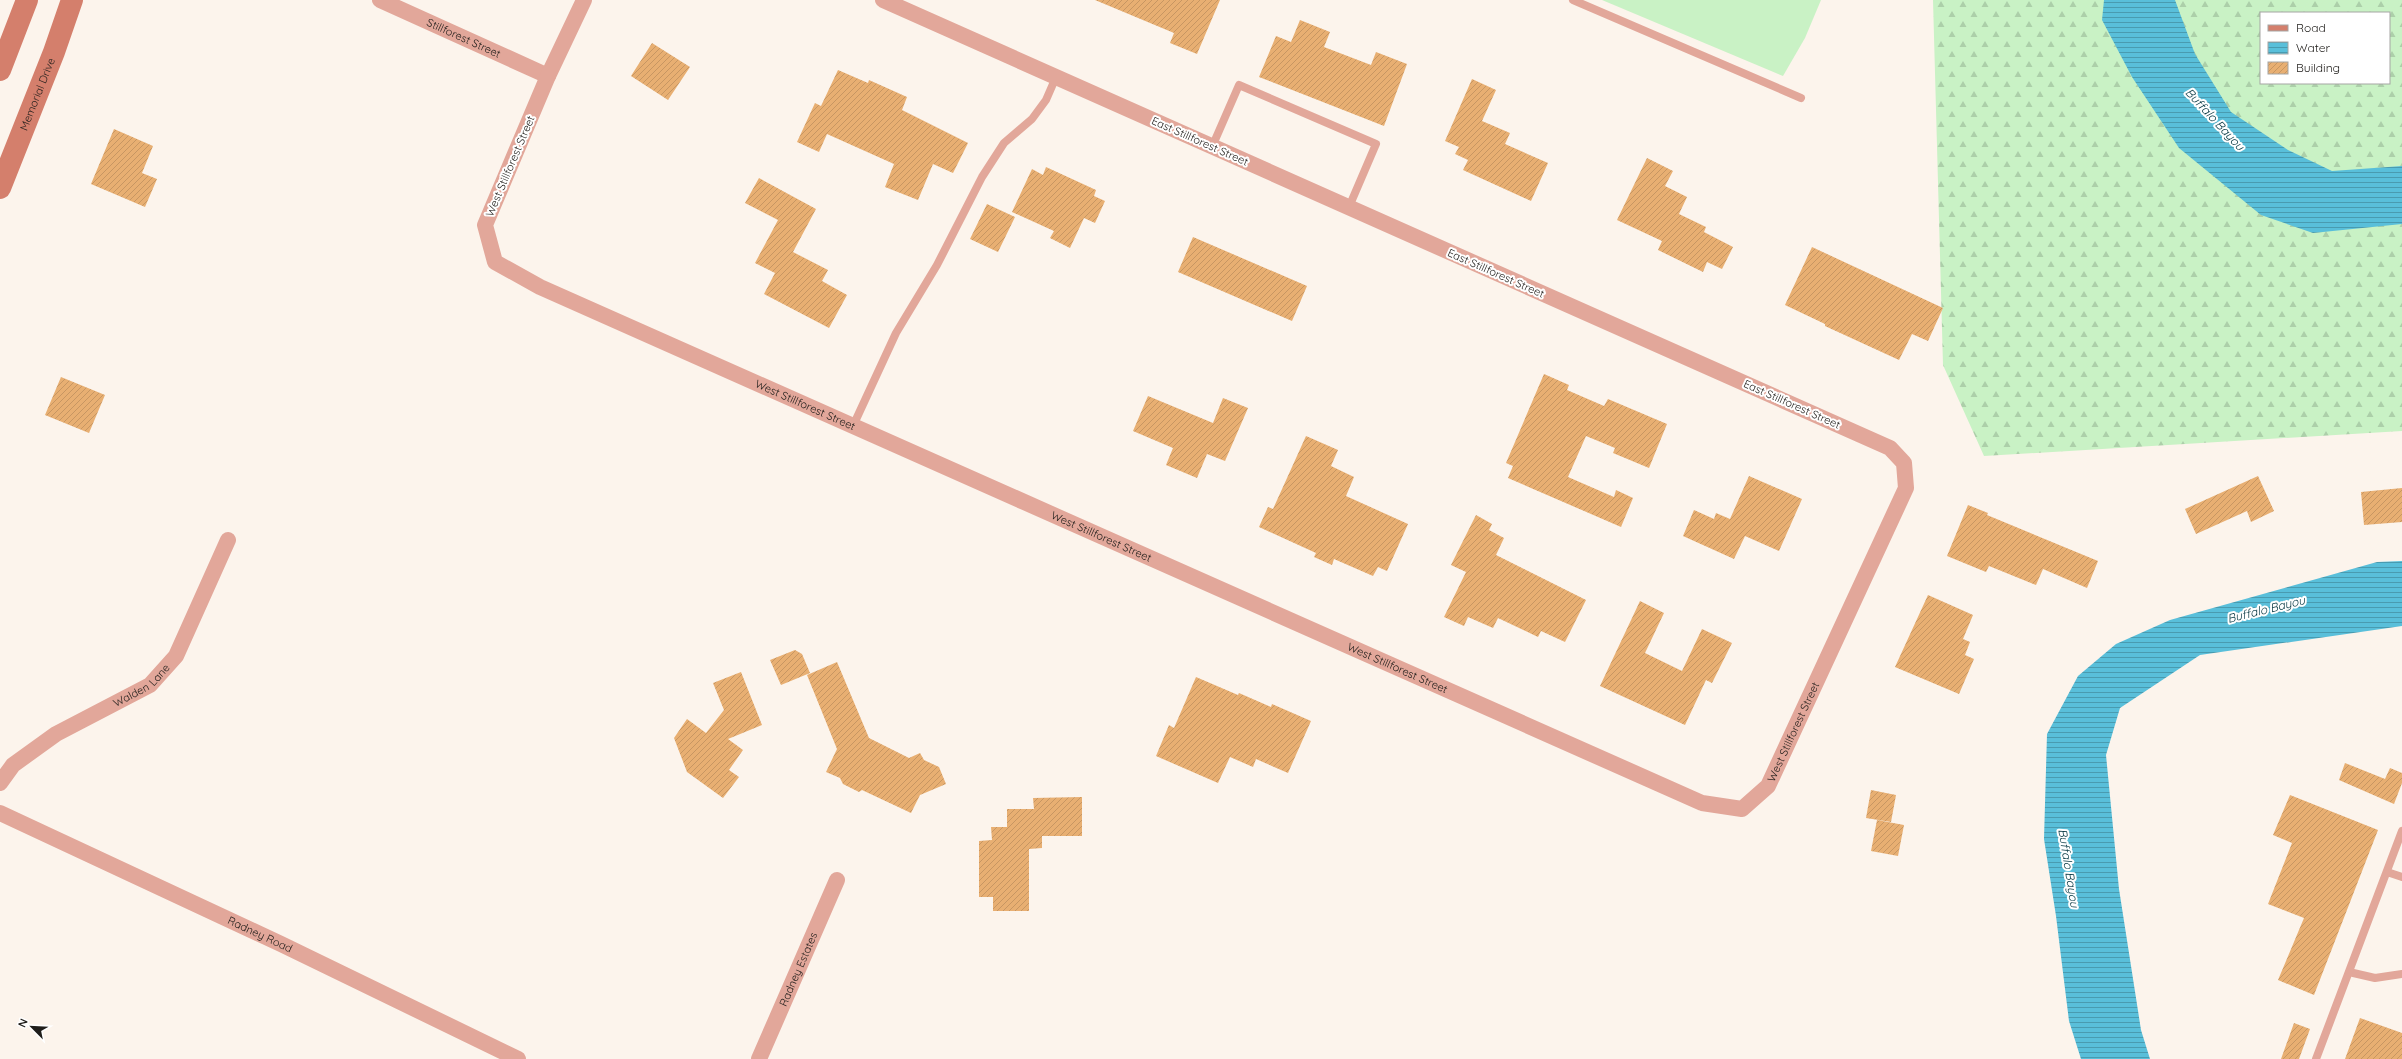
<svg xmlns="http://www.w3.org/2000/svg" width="2402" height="1059" font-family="Quicksand,sans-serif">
<defs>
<pattern id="forest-firs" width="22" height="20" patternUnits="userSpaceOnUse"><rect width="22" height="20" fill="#c9f2c5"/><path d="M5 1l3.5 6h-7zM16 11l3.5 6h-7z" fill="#accfa9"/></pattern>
<pattern id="water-rules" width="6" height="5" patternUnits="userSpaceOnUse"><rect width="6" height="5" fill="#59bfda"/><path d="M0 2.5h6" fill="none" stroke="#499bb0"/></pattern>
<pattern id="building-hatch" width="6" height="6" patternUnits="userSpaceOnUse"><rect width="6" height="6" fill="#e8af72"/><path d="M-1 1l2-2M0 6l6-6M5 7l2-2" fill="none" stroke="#c79662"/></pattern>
</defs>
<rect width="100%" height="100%" fill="#fcf4ec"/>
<path fill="url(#forest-firs)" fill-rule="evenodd" d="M1933 0H2402V431L1984 456 1943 365ZM2261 13H2389V83H2261Z"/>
<path fill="#c9f2c5" d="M1602 0H1821L1805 38 1783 76Z"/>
<path fill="url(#water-rules)" d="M2104 0H2175L2195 54 2231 112 2288 150 2332 171 2402 166V224L2313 233 2261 215 2179 148 2132 77 2102 20Z
M2402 561V626L2200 655 2120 708 2106 755 2119 889 2141 1030 2150 1059H2081L2069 1021 2056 916 2044 839 2047 734 2078 676 2116 644 2170 620 2377 562Z"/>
<path fill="url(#building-hatch)" d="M1095 0H1220L1197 54 1170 43 1174 33Z
M1300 20 1330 32 1324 47 1371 65 1376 52 1407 64 1384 126 1259 77 1276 36 1291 42Z
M652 43 690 67 668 100 631 76Z
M838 70 868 83 869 80 907 97 902 110 968 143 953 173 933 164 918 200 885 187 894 164 827 134 819 152 797 142 815 103 821 106Z
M1472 79 1496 90 1482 121 1510 133 1505 144 1548 163 1531 201 1463 170 1468 160 1455 154 1459 147 1445 141Z
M114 129 153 146 142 173 157 179 145 207 91 184Z
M1647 158 1673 171 1665 186 1687 197 1679 214 1706 227 1704 232 1733 247 1722 269 1707 262 1703 272 1658 250 1662 241 1617 220Z
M1046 167 1096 190 1094 196 1105 201 1095 223 1084 218 1070 248 1050 238 1054 231 1012 212 1032 169 1043 175Z
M759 178 816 209 793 252 828 270 822 281 847 295 829 328 764 294 775 273 755 263 778 220 745 203Z
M987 204 1015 217 998 252 970 239Z
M1193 237 1307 286 1292 321 1178 272Z
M1812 247 1943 308 1928 341 1912 334 1899 360 1825 326V324L1785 305Z
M1544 374 1569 385 1567 390 1604 406 1608 399 1667 424 1649 468 1613 453 1615 448 1586 436 1568 477 1614 497 1616 490 1633 498 1621 527 1508 478 1513 466 1506 463Z
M61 377 105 395 89 433 45 415Z
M1148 396 1213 423 1223 398 1248 408 1225 461 1207 454 1197 478 1166 465 1173 448 1133 431Z
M1306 436 1338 450 1331 466 1354 477 1346 496 1408 524 1387 571 1378 567 1373 576 1334 559 1332 565 1314 557 1316 553 1259 527 1268 507 1273 509Z
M1749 476 1802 499 1779 551 1745 536 1734 559 1683 536 1694 510 1714 519 1716 513 1730 519Z
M2258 476 2274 511 2251 522 2247 511 2196 534 2185 509Z
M2402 488V522L2364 525 2361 492Z
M1968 505 1988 513 1987 515 2098 561 2087 588 2043 569 2036 585 1989 566 1986 572 1947 556Z
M1476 515 1492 524 1489 530 1504 538 1496 555 1586 600 1565 642 1541 631 1538 637 1498 618 1493 628 1468 617 1464 626 1444 617 1466 572 1451 565Z
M1928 595 1973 615 1963 639 1970 642 1965 655 1974 659 1959 694 1895 667Z
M1640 601 1664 613 1645 653 1682 671 1702 629 1732 643 1712 683 1706 680 1685 725 1600 686Z
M795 650 802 654 810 673 781 685 770 660Z
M837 662 869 738 909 758 920 753 924 760 939 767 946 784 920 795 911 813 862 790 859 792 843 784 840 778 826 772 837 749 807 675Z
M741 672 762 725 728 739 743 750 729 770 739 777 723 798 687 772 674 738 687 719 706 733 724 710 713 683Z
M1196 677 1238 695 1239 693 1271 707 1272 704 1311 721 1288 773 1256 759 1253 767 1230 757 1218 783 1156 756 1169 725 1174 728Z
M2345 763 2385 779 2390 768 2402 773V783L2394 804 2339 780Z
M1871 790 1896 795 1891 822 1866 818Z
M2290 795 2378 830 2314 995 2278 980 2304 918 2268 904 2292 843 2273 835Z
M1082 797V836H1042V848L1029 849V911H993V897H979V841L992 840 991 827H1007V809H1034L1033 798Z
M1877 820 1904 825 1898 856 1871 851Z
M2360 1018 2402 1033V1059H2345Z
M2294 1023 2310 1029 2299 1059H2281Z"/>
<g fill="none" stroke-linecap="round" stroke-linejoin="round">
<path stroke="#e2a79a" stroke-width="8" d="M1573 0 1801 98
M1212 147 1239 85 1376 144 1349 207
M853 426 896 333 937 265 982 177 1004 143 1032 119 1046 100 1056 77
M2387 872 2402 877
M2349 972 2375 978 2402 974
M2316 1059 2402 831"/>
<g stroke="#e2a79a" stroke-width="16">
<path id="s1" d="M380 0 548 76"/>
<path id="s2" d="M584 0 548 76 485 225 495 262 540 287 1702 803 1742 809 1768 786 1906 488 1904 463 1890 448 883 0"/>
<path id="s3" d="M0 783 13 765 56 734 150 685 176 656 228 540"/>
<path id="s4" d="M0 813 281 944 518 1059"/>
<path id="s5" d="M759 1059 837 880"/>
</g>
<g stroke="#d47f6c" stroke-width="22">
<path d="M0 70 27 0"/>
<path id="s6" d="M0 188 54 52 72 0"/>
</g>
</g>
<g text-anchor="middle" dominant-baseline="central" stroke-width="4" stroke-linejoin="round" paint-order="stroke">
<g font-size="11" fill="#1f1d1a" stroke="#fff">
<text stroke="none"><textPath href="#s1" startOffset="92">Stillforest Street</textPath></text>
<text stroke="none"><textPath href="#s6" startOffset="101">Memorial Drive</textPath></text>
<text transform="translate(1200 141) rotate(24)">East Stillforest Street</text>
<text transform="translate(510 166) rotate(-67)">West Stillforest Street</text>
<text transform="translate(1496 273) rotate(24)">East Stillforest Street</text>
<text transform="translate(1792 404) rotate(24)">East Stillforest Street</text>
<text stroke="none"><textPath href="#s2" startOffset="626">West Stillforest Street</textPath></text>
<text stroke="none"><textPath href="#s2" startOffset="950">West Stillforest Street</textPath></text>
<text stroke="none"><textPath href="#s2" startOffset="1274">West Stillforest Street</textPath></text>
<text stroke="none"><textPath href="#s3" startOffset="174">Walden Lane</textPath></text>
<text stroke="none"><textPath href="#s2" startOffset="1742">West Stillforest Street</textPath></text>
<text stroke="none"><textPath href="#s4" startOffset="287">Radney Road</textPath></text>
<text stroke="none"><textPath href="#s5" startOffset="98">Radney Estates</textPath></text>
</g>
<g font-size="12" font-style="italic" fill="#00323d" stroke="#fff">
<text transform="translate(2215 119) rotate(47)">Buffalo Bayou</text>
<text transform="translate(2266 609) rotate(-14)">Buffalo Bayou</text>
<text transform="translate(2069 868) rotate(81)">Buffalo Bayou</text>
</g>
</g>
<rect x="2260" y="12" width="130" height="72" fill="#ffffff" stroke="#a5a5a3"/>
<rect x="2268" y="25" width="20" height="6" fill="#d47f6c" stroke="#a5a5a3"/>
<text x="2296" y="32" font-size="12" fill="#1f1d1a">Road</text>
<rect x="2268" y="42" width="20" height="12" fill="url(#water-rules)" stroke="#a5a5a3"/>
<text x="2296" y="52" font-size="12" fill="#1f1d1a">Water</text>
<rect x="2268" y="62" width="20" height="12" fill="url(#building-hatch)" stroke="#a5a5a3"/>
<text x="2296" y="72" font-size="12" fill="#1f1d1a">Building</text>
<g transform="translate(32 1027) rotate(294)" stroke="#ffffff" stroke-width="3" paint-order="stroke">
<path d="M0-3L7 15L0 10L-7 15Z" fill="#1f1d1a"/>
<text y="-6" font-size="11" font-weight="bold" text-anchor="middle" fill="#1f1d1a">N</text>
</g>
</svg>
